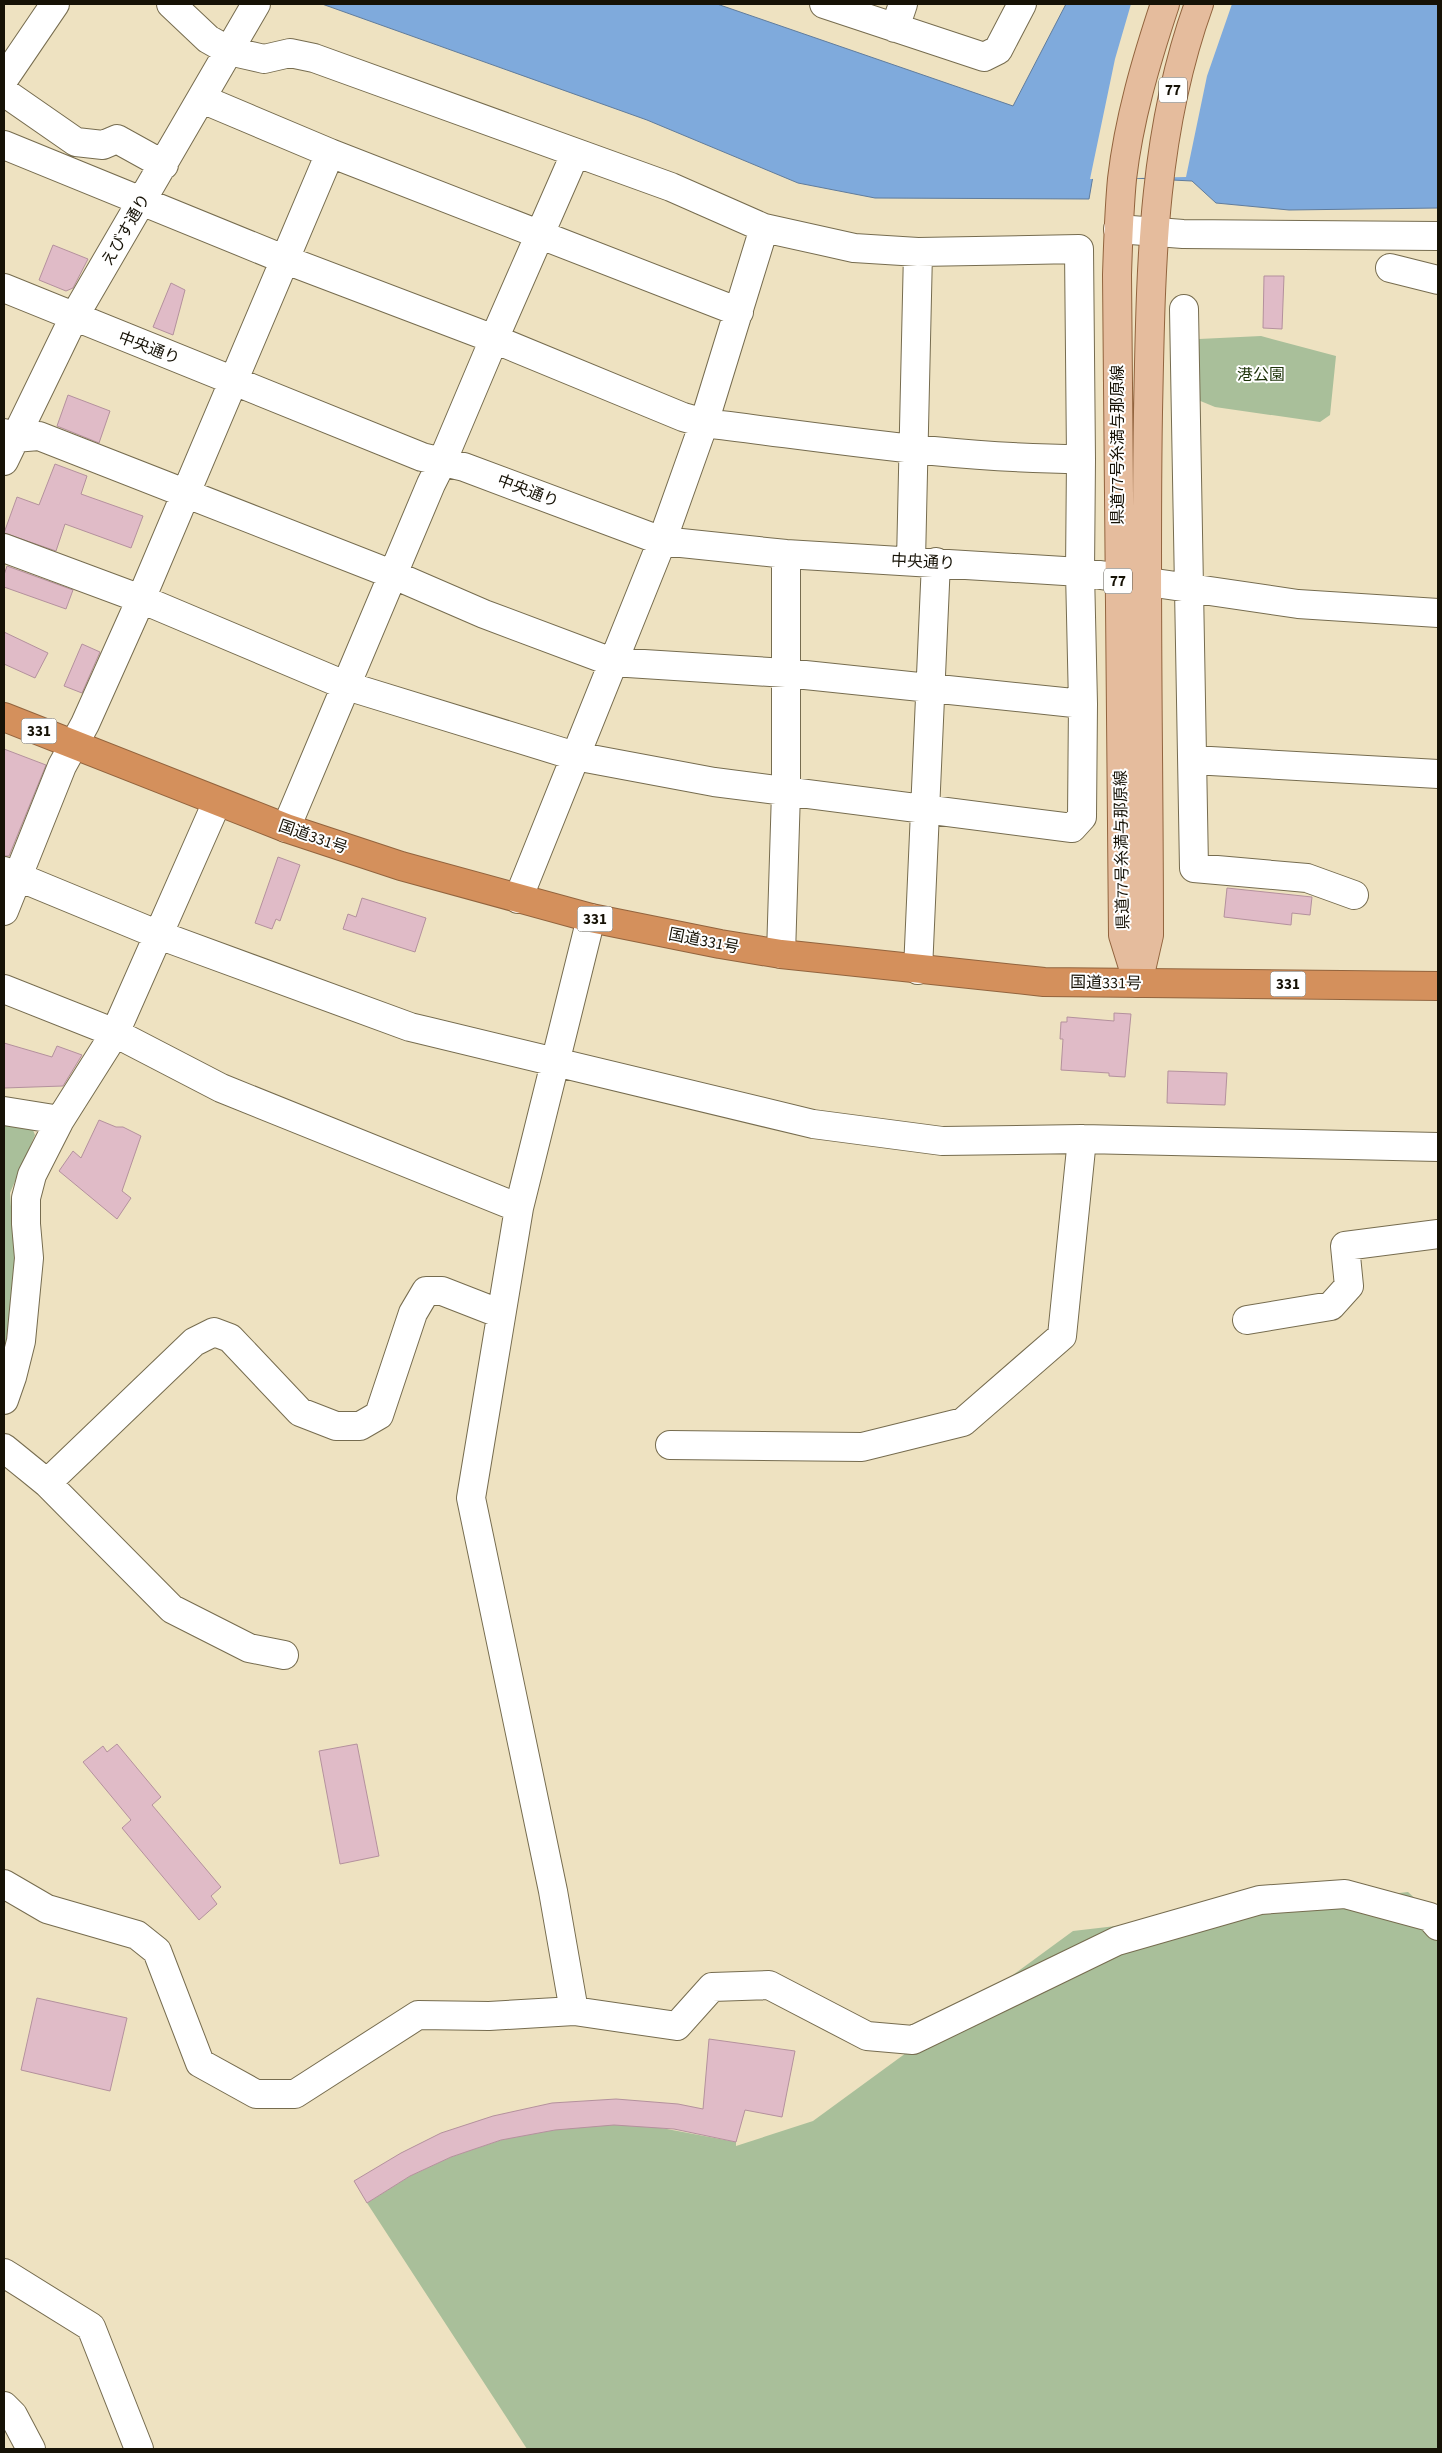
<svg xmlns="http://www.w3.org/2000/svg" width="1442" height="2453" font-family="'Source Sans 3','Noto Sans JP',sans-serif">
<rect width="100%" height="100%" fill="#eee2c1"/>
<path fill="#a9bf9a" d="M1261 336 1336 356 1330 415 1320 422 1215 407 1198 400 1199 339Z
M4 1122 31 1125 35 1135 10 1193 16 1275 4 1353Z
M1408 1892 1438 1920V2449H527L367 2203 410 2176 451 2157 501 2140 603 2117 736 2142V2146L813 2121 1073 1931Z"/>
<path fill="#7faadc" stroke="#607c9c" d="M322 4H717L1013 106 1066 4H1438V208L1289 210 1216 203 1192 181 1093 176 1089 199 875 198 798 183 647 120Z"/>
<path fill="#eee2c1" d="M1131 4H1232L1207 76 1186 177 1090 179 1115 59Z"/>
<path fill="#e0bbc7" stroke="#b4919d" d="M53 245 88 259 73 288 66 291 39 280Z
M1264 276H1284L1282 329 1263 328Z
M171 283 185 290 173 335 153 327Z
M68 395 110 411 99 443 57 426Z
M55 464 87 476 81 494 143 516 131 548 65 524 56 551 4 533 17 497 39 505Z
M7 566 73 590 66 609 4 587V575Z
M4 632 48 653 35 678 4 664Z
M82 644 100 652 82 693 64 686Z
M4 749 46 765 9 856H4Z
M278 857 300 865 280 921 276 919 272 929 255 923Z
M1227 888 1312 897 1310 915 1292 913 1291 925 1224 917Z
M362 898 426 918 415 952 343 929 348 914 356 917Z
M1114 1013 1131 1014 1125 1077 1109 1076V1073L1061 1070 1063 1039H1060L1061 1022H1067V1017L1114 1021Z
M4 1043 52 1057 57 1046 82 1055 63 1086 4 1088Z
M1168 1071 1227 1073 1225 1105 1167 1103Z
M99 1120 116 1127H123L141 1136 122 1191 131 1198 117 1219 59 1171 73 1151 81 1158Z
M117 1744 161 1797 152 1805 221 1887 211 1896 217 1904 199 1920 122 1828 131 1820 83 1762 103 1746 107 1752Z
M357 1744 379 1856 340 1864 319 1751Z
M37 1998 127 2018 110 2091 21 2070Z
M709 2039 795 2051 782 2117 745 2110 736 2142 674 2129 614 2125 555 2130 501 2140 451 2157 410 2176 367 2203 354 2181 401 2153 441 2133 493 2116 552 2103 616 2099 678 2104 703 2109Z"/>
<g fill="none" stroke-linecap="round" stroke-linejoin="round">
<defs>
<path id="minor" d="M824 4 984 57 998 50 1022 4
M895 28 903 4
M4 79 55 4
M4 92 76 142 103 145 117 139 164 165
M202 99 330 153 739 312
M4 145 286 260 494 339 683 417 704 423C829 438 955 459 1081 459
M1118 229 1183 234 1438 236
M1390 268 1438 280
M4 288 422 457 464 467 662 541 786 554 1080 572 1298 604 1438 613
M1184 309 1194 868 1307 878 1354 895
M4 433 14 438 39 436 394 575 484 614 612 662 786 673 1083 704
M4 461 74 317 256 4
M4 548 141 599 347 686 575 756 714 782 1072 828 1082 817 1083 704 1080 572 1081 459 1079 249 918 252 854 248 764 228 671 187 314 58 290 53 264 59 229 51 208 39 171 4
M911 561 918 252
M1193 760 1438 774
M286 828 431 484 442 462 494 339 575 154
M4 871 159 935 410 1027 813 1124 942 1141 1082 1139 1438 1147
M518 899 662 541 704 423 764 228
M4 911 62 766 85 724 141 599 330 153
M781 954 786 792V554
M918 970 936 562
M4 989 115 1033 221 1088 519 1208
M4 1111 60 1120
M1247 1320 1331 1306 1349 1286 1345 1246 1438 1234
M4 1400 12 1377 21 1341 29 1258 26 1224V1198L32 1175 60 1120 115 1033 217 802
M670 1445 862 1447 963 1422 1062 1336 1082 1139
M4 1448 47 1483 194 1342 214 1332 230 1338 300 1412 336 1426H360L379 1415 413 1313 426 1291H442L501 1314
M47 1483 172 1609 249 1648 284 1655
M4 1884 47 1909 137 1935 157 1951 200 2063 256 2094H295L418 2015 489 2016 574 2011 677 2026 712 1987 769 1985 867 2036 913 2040 1117 1941 1260 1900 1345 1894 1430 1917 1438 1926
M574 2011 553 1891 471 1498 519 1208 591 918
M4 2273 91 2327 139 2449
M4 2406 13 2415 31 2449"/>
<path id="major" d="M1138 983 1123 935 1117 275C1118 243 1119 211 1122 179 1129 119 1146 61 1165 4
M1138 983 1149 935C1149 761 1145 587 1148 412 1151 272 1151 137 1199 4"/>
<path id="highway" d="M4 717 286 828 401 866 591 918 720 944 781 954 1044 982 1438 986"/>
</defs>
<use href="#minor" stroke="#766c4f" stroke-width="30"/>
<use href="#major" stroke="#92643e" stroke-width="30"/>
<use href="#highway" stroke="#92643e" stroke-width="30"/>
<use href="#minor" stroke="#fff" stroke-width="28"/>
<use href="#major" stroke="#e5bc9d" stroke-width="28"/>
<use href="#highway" stroke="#d4905c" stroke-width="28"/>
</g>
<g text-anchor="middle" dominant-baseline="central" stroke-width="4" stroke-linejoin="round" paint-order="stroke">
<g fill="#fff" stroke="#5c5951" stroke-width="1">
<rect x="1159" y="77.5" width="28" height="25" rx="4"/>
<rect x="1104" y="568.5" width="28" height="25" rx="4"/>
<rect x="21.5" y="718.5" width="35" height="25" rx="4"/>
<rect x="577.5" y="906.5" width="35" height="25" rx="4"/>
<rect x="1270.5" y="971.5" width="35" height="25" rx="4"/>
</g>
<g font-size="15" font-weight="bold" fill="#161206">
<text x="1173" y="90">77</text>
<text x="1118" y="581">77</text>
<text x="39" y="731">331</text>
<text x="595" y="919">331</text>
<text x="1288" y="984">331</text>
</g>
<g font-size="16" fill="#161206" stroke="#fff">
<text transform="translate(126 230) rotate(-60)">えびす通り</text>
<text transform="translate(149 348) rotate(21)">中央通り</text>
<text transform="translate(1118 445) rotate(-90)">県道77号糸満与那原線</text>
<text transform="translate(528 491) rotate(21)">中央通り</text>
<text transform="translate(923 562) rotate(3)">中央通り</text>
<text transform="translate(313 837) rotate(19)">国道331号</text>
<text transform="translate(1122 850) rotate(-91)">県道77号糸満与那原線</text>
<text transform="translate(704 941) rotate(11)">国道331号</text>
<text transform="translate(1106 983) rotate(1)">国道331号</text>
</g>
<g font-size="16" fill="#1c3208" stroke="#fff">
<text x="1261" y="375">港公園</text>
</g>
</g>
<rect width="1442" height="2453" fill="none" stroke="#161206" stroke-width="10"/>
</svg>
